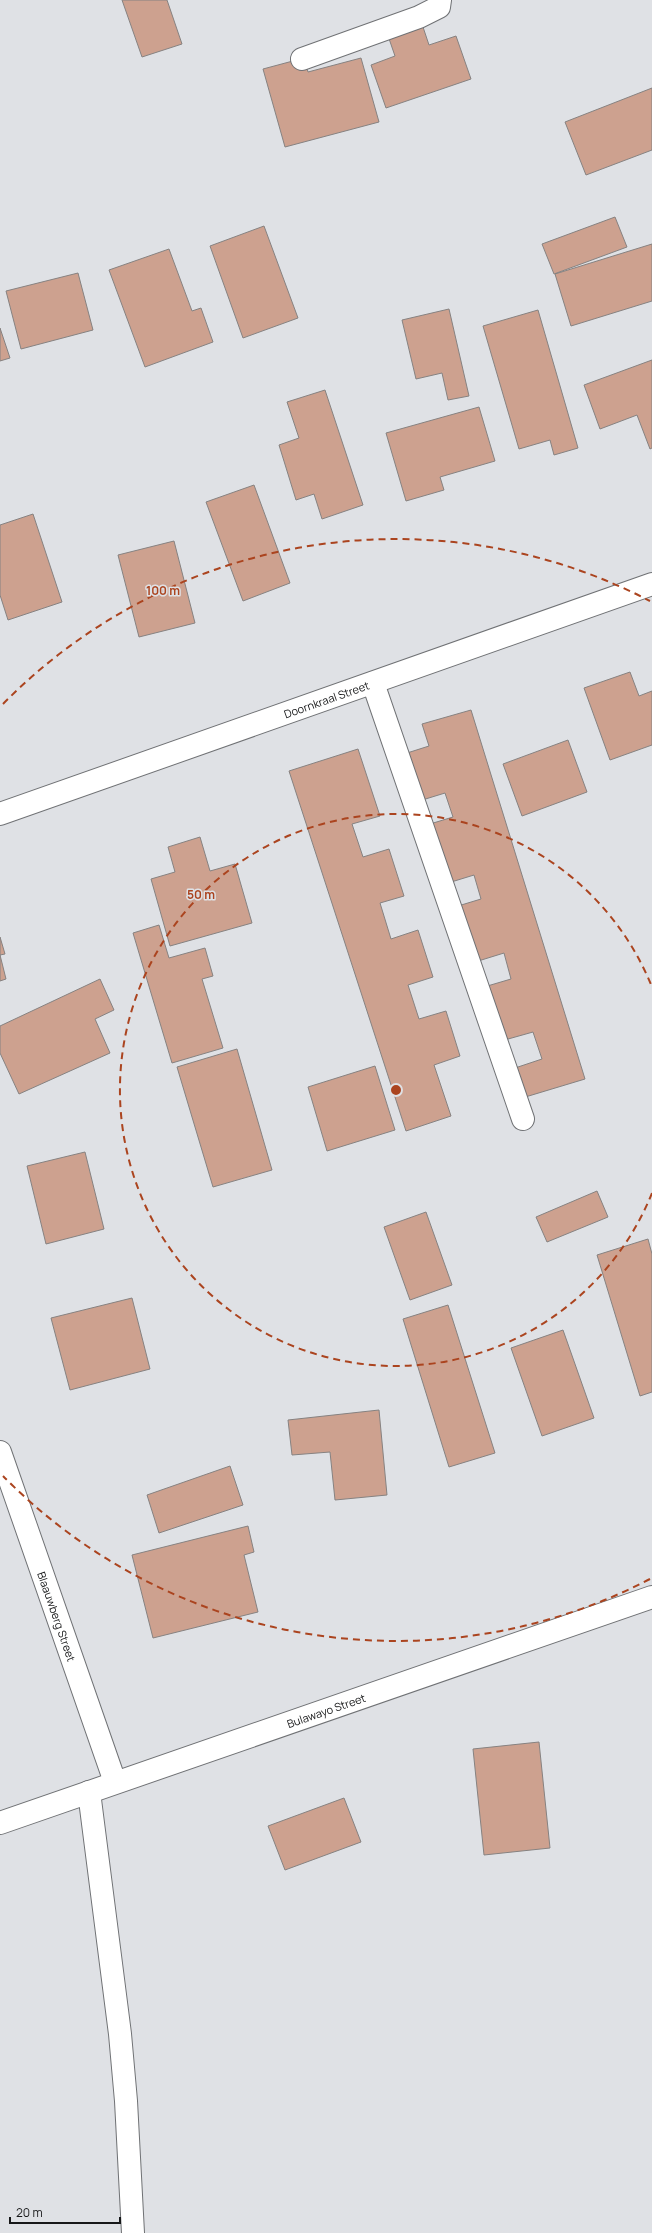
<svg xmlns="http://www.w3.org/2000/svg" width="652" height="2233" font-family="Manrope,sans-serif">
<rect width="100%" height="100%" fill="#dfe1e5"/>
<path fill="#cda18f" stroke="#868281" d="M122 0H167L182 44 142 57Z
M420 18 429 45 456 36 471 79 386 108 371 65 395 56 386 30Z
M304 58 308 72 361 58 379 122 285 147 263 69Z
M652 88V150L586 175 565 122Z
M615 217 627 247 554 274 542 244Z
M264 226 298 318 243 338 210 246Z
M652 244V301L571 326 555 274Z
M169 249 192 311 201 308 213 342 145 367 109 270Z
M78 273 93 330 21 349 6 291Z
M449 309 469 396 448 400 442 373 416 379 402 320Z
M538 310 578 448 554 455 550 440 519 449 483 326Z
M0 328 10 358 0 361Z
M652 360V448L650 449 637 415 600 429 584 385Z
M325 390 363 505 322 519 314 494 296 500 279 445 299 438 287 402Z
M479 407 495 461 440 477 444 490 406 501 386 433Z
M254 485 290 583 243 601 206 502Z
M33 514 62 602 8 620 0 595V525Z
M174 541 195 623 139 637 118 555Z
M630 672 639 696 652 691V745L610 760 584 688Z
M471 710 585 1079 522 1098 512 1069 542 1059 533 1032 501 1041 484 987 511 979 504 953 475 962 458 906 481 899 474 875 448 883 430 824 453 817 445 793 419 801 404 754 429 746 422 724Z
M568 740 587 792 522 816 503 764Z
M358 749 380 816 352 824 363 857 389 849 404 896 380 903 391 939 418 930 433 977 408 985 419 1019 446 1011 460 1056 434 1065 451 1116 406 1131 289 771Z
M200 837 210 871 235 864 252 923 170 946 151 879 175 872 168 847Z
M159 925 169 958 205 948 213 976 202 979 223 1048 172 1063 133 933Z
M0 937 5 954 0 955 6 979 0 981Z
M100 979 114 1010 95 1019 110 1053 19 1094 0 1053V1026Z
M237 1049 272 1170 213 1187 177 1067Z
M375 1066 395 1130 327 1151 308 1087Z
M85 1152 104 1229 46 1244 27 1166Z
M597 1191 608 1217 547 1242 536 1217Z
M426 1212 452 1285 410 1300 384 1227Z
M648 1239 652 1254V1392L640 1396 597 1255Z
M132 1298 150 1369 70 1390 51 1318Z
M448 1305 495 1453 449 1467 403 1319Z
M563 1330 594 1418 542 1436 511 1348Z
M379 1410 387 1495 335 1500 330 1452 292 1455 288 1420Z
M230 1466 243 1505 159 1533 147 1495Z
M248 1526 254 1552 244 1555 258 1612 153 1638 132 1555Z
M539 1742 550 1848 484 1855 473 1749Z
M344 1798 361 1842 285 1870 268 1826Z"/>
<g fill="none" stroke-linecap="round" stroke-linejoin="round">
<defs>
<g id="minor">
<path d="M302 59 419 17 439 7 440 0"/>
<path d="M373 683 523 1119"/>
<path id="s1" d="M0 814 652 584"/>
<path id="s2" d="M0 1452 115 1782"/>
<path d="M89 1792 120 2034 126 2101 133 2233"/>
<path id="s3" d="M0 1823 652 1597"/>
</g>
</defs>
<use href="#minor" stroke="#707275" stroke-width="24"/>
<use href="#minor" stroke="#fff" stroke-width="22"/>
</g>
<g fill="none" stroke="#ab441f" stroke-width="2" stroke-dasharray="7 5">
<path d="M652 1193A276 276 0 1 1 652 987"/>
<path d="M650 1579A551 551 0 0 1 3 1476M3 704A551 551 0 0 1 650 601"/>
</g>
<g text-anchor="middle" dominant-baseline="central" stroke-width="3" stroke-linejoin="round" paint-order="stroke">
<g font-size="11" fill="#161718" stroke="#dfe1e5">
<text stroke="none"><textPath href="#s1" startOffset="346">Doornkraal Street</textPath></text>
<text stroke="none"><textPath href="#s2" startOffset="174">Blaauwberg Street</textPath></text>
<text stroke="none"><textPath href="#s3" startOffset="345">Bulawayo Street</textPath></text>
</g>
</g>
<circle cx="396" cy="1090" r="6" fill="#ab441f" stroke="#dfe1e5" stroke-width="2"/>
<g font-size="12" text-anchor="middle" font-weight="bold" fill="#ab441f" stroke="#dfe1e5" stroke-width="3" stroke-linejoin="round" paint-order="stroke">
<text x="163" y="595">100 m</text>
<text x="201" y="899">50 m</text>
</g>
<path d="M10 2217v6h110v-6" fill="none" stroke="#161718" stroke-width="2"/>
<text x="16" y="2217" font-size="12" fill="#161718" stroke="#dfe1e5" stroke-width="3" paint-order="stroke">20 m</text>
</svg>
